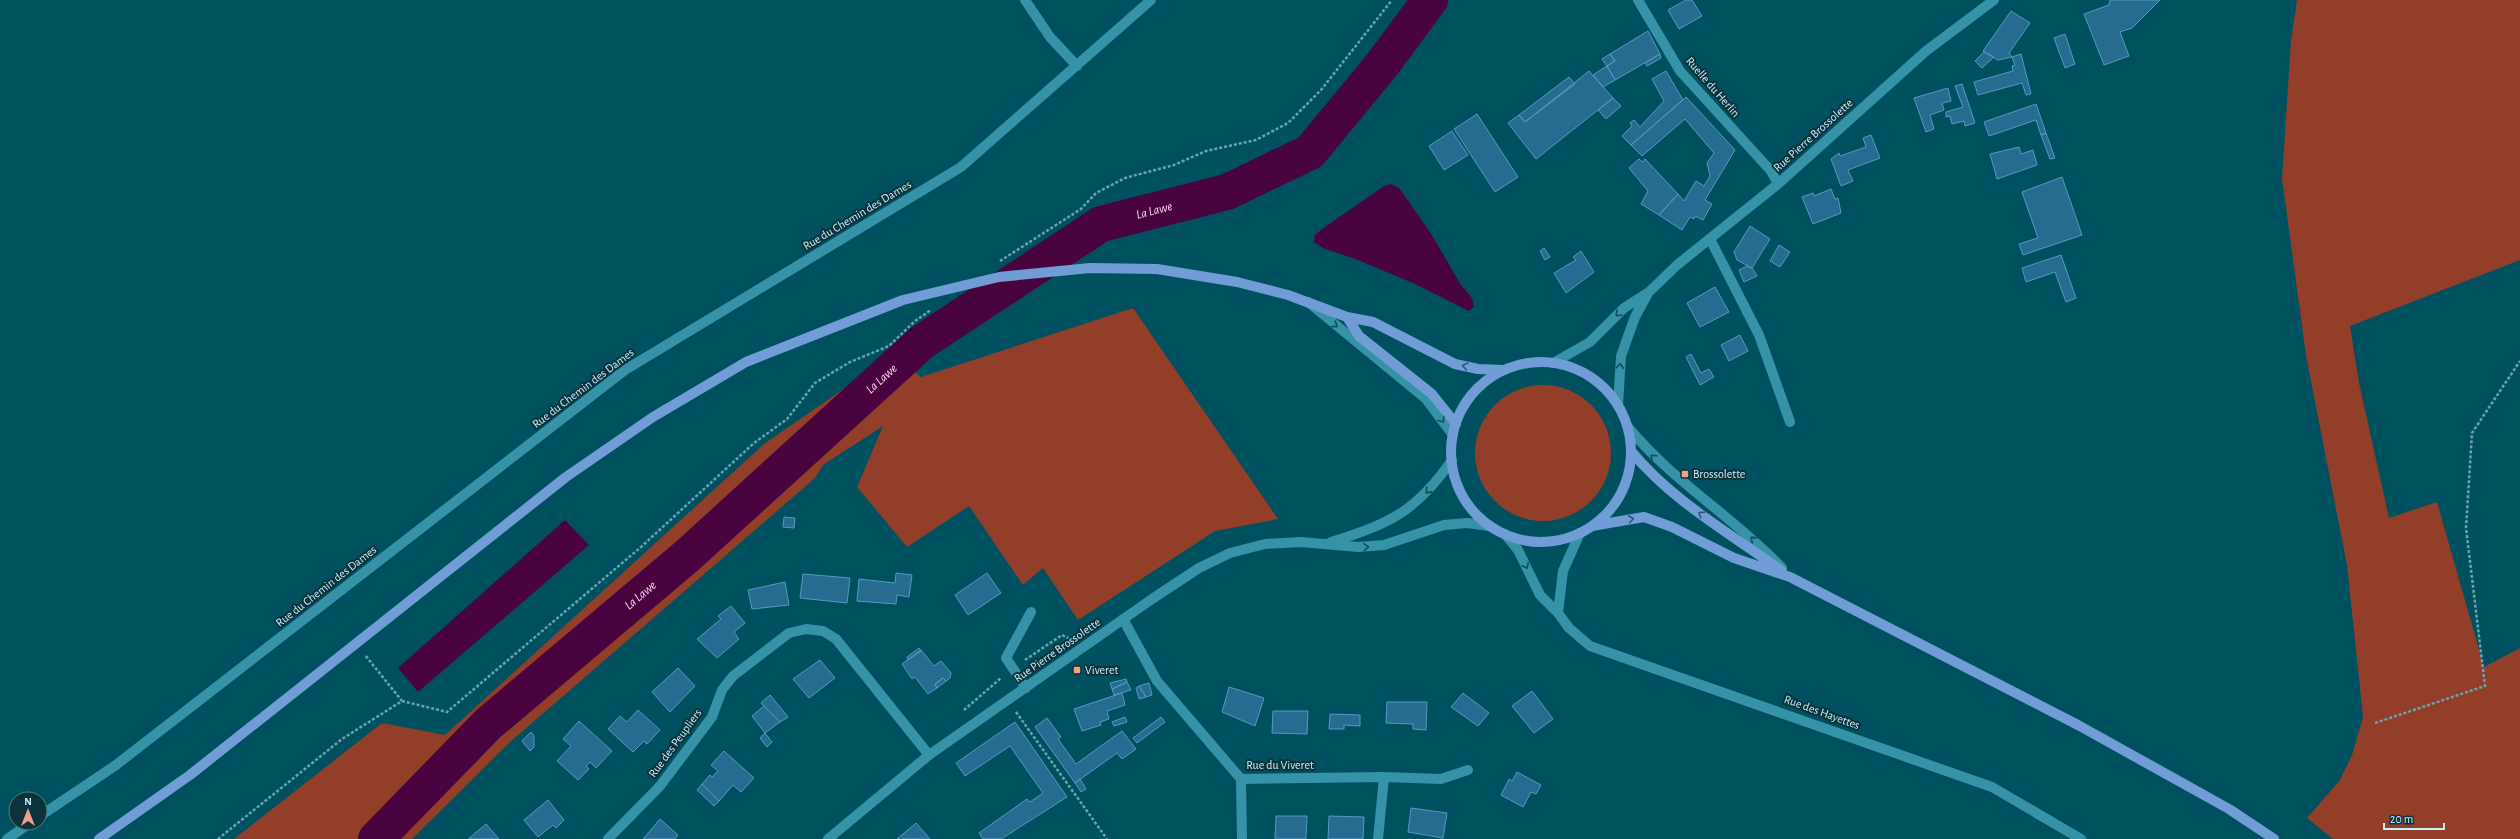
<svg xmlns="http://www.w3.org/2000/svg" width="2520" height="839" font-family="'Alegreya Sans',sans-serif">
<rect width="100%" height="100%" fill="#005160"/>
<path fill="#933e28" d="M2297 0H2520V260L2350 326 2359 383 2389 518 2437 502 2484 667 2520 648V839H2333L2307 818 2340 780 2352 755 2363 717 2347 565 2306 356 2282 178 2291 40Z
M1133 308 1278 519 1215 531 1078 620 1043 568 1023 585 969 506 907 547 857 487 883 426 823 465 815 478 510 742 412 839H234L382 723 445 735 764 444 894 354 921 377Z
M1475 453a68 68 0 1 1 136 0a68 68 0 1 1-136 0Z"/>
<path fill="#49043f" d="M1391 184 1399 188 1430 232 1461 285 1472 298 1474 307 1469 311 1415 284 1358 260 1323 248 1314 242 1315 235 1322 229 1384 186Z
M565 520 589 545 418 692 398 668Z"/>
<g fill="none" stroke-linecap="round" stroke-linejoin="round">
<path stroke="#49043f" stroke-width="36" id="s1" d="M376 839 488 724 687 556 922 342 1101 224 1227 192 1310 152 1381 66 1430 0"/>
</g>
<path fill="#266c91" stroke="#5599bf" d="M1686 0H1692L1702 16 1679 29 1668 10Z
M2160 0 2132 28 2120 32 2129 56 2104 65 2084 14 2109 5 2110 0Z
M2011 11 2030 23 2009 53 2012 57 1998 60 1983 51Z
M1648 31 1660 54 1615 80 1607 66 1615 61 1610 54Z
M2065 34 2075 64 2065 68 2054 38Z
M1984 52 1994 57 1982 68 1975 61Z
M1610 54 1615 61 1607 66 1602 59Z
M1660 54 1661 58 1647 66 1645 63Z
M2021 54 2031 94 2026 95 2022 83 1978 95 1974 82 2013 71 2012 66 2015 65 2012 57Z
M1607 66 1615 80 1603 87 1593 75Z
M1589 71 1613 98 1536 159 1508 123 1519 115 1525 122Z
M1666 71 1683 100 1631 145 1622 136 1632 126 1630 123 1634 120 1640 127 1664 101 1652 79Z
M1569 77 1575 84 1525 122 1519 115Z
M1962 84 1975 123 1965 126 1964 121 1952 124 1950 116 1946 117V112L1963 107 1955 86Z
M1948 88 1951 101 1942 103 1944 110 1930 115 1934 129 1926 132 1914 98Z
M1686 97 1735 150 1705 200 1712 204 1703 220 1695 216 1694 219 1690 217 1682 230 1659 215 1678 194 1684 201 1696 181 1704 186 1710 176 1707 163 1714 153 1685 119 1642 156 1631 145Z
M1613 98 1621 106 1606 119 1598 110Z
M2036 104 2046 133 2041 135 2036 120 1989 136 1984 122Z
M1477 114 1518 177 1495 192 1454 129Z
M1452 131 1468 155 1444 170 1429 146Z
M2046 133 2055 158 2050 159 2041 135Z
M1871 135 1880 158 1848 170 1853 181 1841 186 1831 159 1839 153 1840 156 1866 147 1863 138Z
M2019 147 2021 154 2033 150 2037 165 1997 179 1990 154Z
M1639 159 1642 162 1645 159 1678 194 1659 215 1641 204 1648 191 1629 168Z
M2062 177 2082 235 2023 255 2019 244 2038 238 2022 192Z
M1831 189 1835 199 1838 198 1841 213 1813 224 1802 197 1813 193 1814 196Z
M1750 226 1770 239 1752 268 1737 260 1734 252Z
M1779 245 1790 252 1780 267 1770 261Z
M1544 248 1550 257 1545 260 1540 251Z
M1581 251 1594 272 1566 293 1554 273 1576 260 1573 257Z
M2061 255 2076 298 2066 302 2055 272 2026 282 2022 268Z
M1747 266 1753 269 1757 276 1744 282 1739 270Z
M1715 287 1729 312 1700 327 1687 303Z
M1740 335 1748 351 1729 361 1721 345Z
M1691 354 1701 373 1709 369 1714 377 1700 385 1686 357Z
M784 517 795 518 794 528 783 527Z
M896 573 912 575 909 597 897 595 896 604 857 601 859 579 895 583Z
M987 573 1001 593 968 615 955 595Z
M803 574 850 578 847 603 800 598Z
M785 582 789 605 752 609 748 590Z
M731 606 745 623 734 632 739 639 717 658 697 639 721 619 718 616Z
M919 648 921 651 908 660 907 657Z
M921 650 934 666 941 661 951 673 950 678 946 681 943 678 935 684 937 688 928 694 915 677 912 679 902 664Z
M820 660 835 678 809 698 793 679Z
M678 668 695 686 670 712 652 692Z
M943 678 946 681 937 688 935 684Z
M1126 679 1127 682 1112 689 1110 683Z
M1127 682 1131 690 1114 695 1112 689Z
M1149 683 1152 695 1146 697 1139 686Z
M1139 686 1146 697 1139 699 1136 688Z
M1229 687 1264 698 1255 726 1222 712Z
M1532 691 1553 719 1534 733 1512 706Z
M1122 693 1125 705 1107 711 1109 719 1100 722 1101 725 1082 731 1074 709Z
M1463 693 1489 713 1478 726 1451 707Z
M770 695 788 717 780 722 761 703Z
M1387 702H1427L1426 730 1413 729V724L1386 723Z
M764 706 780 722 765 733 752 716Z
M638 710 660 730 647 744 644 741 633 752 608 729 620 716 627 722Z
M1273 711H1308L1307 734 1272 733Z
M1330 714 1360 715V726L1344 725V729H1329Z
M1125 717 1127 722 1114 726 1112 722Z
M1161 717 1165 722 1137 743 1133 738Z
M1047 718 1061 737 1058 739 1076 764 1122 731 1136 749 1122 759 1117 753 1075 783 1035 727Z
M579 721 612 751 596 768 590 762 586 766 589 769 578 780 557 761 571 746 563 739Z
M1015 722 1067 797 1001 839H983L979 833 1027 799 1030 802 1043 793 1010 746 965 776 956 763Z
M531 732 534 736V747L530 751 522 741Z
M765 733 772 742 767 747 760 738Z
M724 751 754 778 741 792 733 785 719 801 702 784 710 775 712 777 718 771 711 765Z
M1517 772 1541 785 1536 794 1531 792 1523 807 1501 795 1509 779 1512 781Z
M1080 779 1086 789 1081 792 1075 783Z
M702 784 719 801 714 806 697 790Z
M548 800 564 820 556 828 553 825 538 837 524 820Z
M1411 808 1447 813 1443 838 1408 832Z
M1276 816H1307L1306 839H1275Z
M1329 816 1364 817 1363 839H1328Z
M660 819 678 835 675 839H643Z
M916 823 930 839H897Z
M486 824 499 839H468Z"/>
<g fill="none" stroke-linecap="round" stroke-linejoin="round">
<path stroke="#68a4b1" stroke-width="2.5" stroke-dasharray="3 2" stroke-linecap="butt" d="M1000 261 1081 209 1096 193 1125 178 1174 165 1206 151 1256 140 1288 123 1321 90 1392 0
M1025 660 1062 635 1070 639
M402 701 447 712 641 547 754 443 787 419 815 383 850 362 889 346 915 321 931 310
M964 710 1001 678
M1016 712 1107 839
M2375 723 2485 686 2466 528 2472 433 2520 361
M218 839 342 739 402 701 365 655"/>
<path stroke="#3692a7" stroke-width="10" d="M1025 0 1050 37 1077 66
M1638 0 1680 71 1771 171 1778 184
M1710 239 1759 335 1790 422
M1308 302 1426 399 1453 435
M1553 363 1590 342 1624 308 1649 292 1677 265 1778 184 1926 51 1994 0
M1618 405 1621 356 1635 317 1648 293
M1628 427C1673 482 1734 517 1782 568
M1505 534 1518 550 1540 595 1558 613 1569 628 1590 646 1992 787 2081 839
M1331 542C1389 524 1416 512 1452 460
M1558 613 1563 571 1580 533
M1123 619 1157 681 1241 779 1384 777 1441 779 1468 770
M1026 688 1006 658 1031 612
M1241 779 1242 839
M40 816 116 765 625 370 961 167 1151 0
M7 839 30 823
M608 839 660 786 712 717 722 690 733 676 789 633 806 629 823 631 836 639 929 755
M828 839 929 755 1152 599 1199 568 1230 553 1265 544 1301 542 1358 547 1384 545 1444 525 1467 523 1490 526
M1378 839 1384 777"/>
<path stroke="#709dd6" stroke-width="10" d="M1347 317 1359 336 1432 394 1456 424
M1451 452a90 90 0 1 1 180 0a90 90 0 1 1-180 0Z
M1631 451C1672 501 1731 534 1782 571
M1592 526 1644 517 1672 527 1734 558 1790 577 2078 725 2229 809 2274 839
M99 839 190 775 566 477 653 417 746 362 903 300 999 277 1090 268 1157 269 1237 282 1288 295 1347 317 1373 322 1455 364 1478 369 1504 370"/>
</g>
<defs><path id="oneway-chevron" d="M-2-3.5L2.5 0L-2 3.5" fill="none" stroke-width="1.6" stroke-linecap="round" stroke-linejoin="round"/></defs>
<g stroke="#164b57">
<use href="#oneway-chevron" transform="translate(1618 314) rotate(136)"/>
<use href="#oneway-chevron" transform="translate(1335 325) rotate(34)"/>
<use href="#oneway-chevron" transform="translate(1620 366) rotate(-85)"/>
<use href="#oneway-chevron" transform="translate(1442 420) rotate(54)"/>
<use href="#oneway-chevron" transform="translate(1653 457) rotate(-137)"/>
<use href="#oneway-chevron" transform="translate(1428 491) rotate(132)"/>
<use href="#oneway-chevron" transform="translate(1753 539) rotate(-140)"/>
<use href="#oneway-chevron" transform="translate(1366 547) rotate(-4)"/>
<use href="#oneway-chevron" transform="translate(1526 566) rotate(63)"/>
</g>
<g stroke="#2f5872">
<use href="#oneway-chevron" transform="translate(1465 366) rotate(-168)"/>
<use href="#oneway-chevron" transform="translate(1701 514) rotate(-145)"/>
<use href="#oneway-chevron" transform="translate(1631 519) rotate(-7)"/>
</g>
<g fill="#f49e87" stroke="#0c333c" stroke-width="1.5">
<rect x="1681" y="470" width="8" height="8" rx="2"/>
<rect x="1073" y="666" width="8" height="8" rx="2"/>
</g>
<g text-anchor="middle" dominant-baseline="central" stroke-width="4" stroke-linejoin="round" paint-order="stroke">
<g font-size="12" fill="#c7f0fb" stroke="#0c333c">
<text transform="translate(1713 87) rotate(49)">Ruelle du Herlin</text>
<text transform="translate(1813 135) rotate(-42)">Rue Pierre Brossolette</text>
<text transform="translate(857 215) rotate(-31)">Rue du Chemin des Dames</text>
<text transform="translate(583 388) rotate(-37)">Rue du Chemin des Dames</text>
<text transform="translate(326 586) rotate(-38)">Rue du Chemin des Dames</text>
<text transform="translate(1057 650) rotate(-35)">Rue Pierre Brossolette</text>
<text transform="translate(1822 712) rotate(20)">Rue des Hayettes</text>
<text transform="translate(675 743) rotate(-54)">Rue des Peupliers</text>
<text x="1280" y="765">Rue du Viveret</text>
</g>
<g font-size="12" fill="#c7f0fb" stroke="#0c333c" text-anchor="start">
<text x="1693" y="474">Brossolette</text>
<text x="1085" y="670">Viveret</text>
</g>
<g font-size="13" font-style="italic" fill="#f4dbed" stroke="#0c333c">
<text stroke="none"><textPath href="#s1" startOffset="1008">La Lawe</textPath></text>
<text stroke="none"><textPath href="#s1" startOffset="684">La Lawe</textPath></text>
<text stroke="none"><textPath href="#s1" startOffset="360">La Lawe</textPath></text>
</g>
</g>
<g transform="translate(28 811)"><circle r="19" fill="#0c333c" stroke="#577f88"/>
<path d="M0-3L7 15L0 10L-7 15Z" fill="#f49e87"/>
<text y="-6" font-size="11" font-weight="bold" text-anchor="middle" fill="#c7f0fb">N</text>
</g>
<path d="M2384 823v6h60v-6" fill="none" stroke="#c7f0fb" stroke-width="2"/>
<text x="2390" y="823" font-size="12" fill="#c7f0fb" stroke="#0c333c" stroke-width="3" paint-order="stroke">20 m</text>
</svg>
